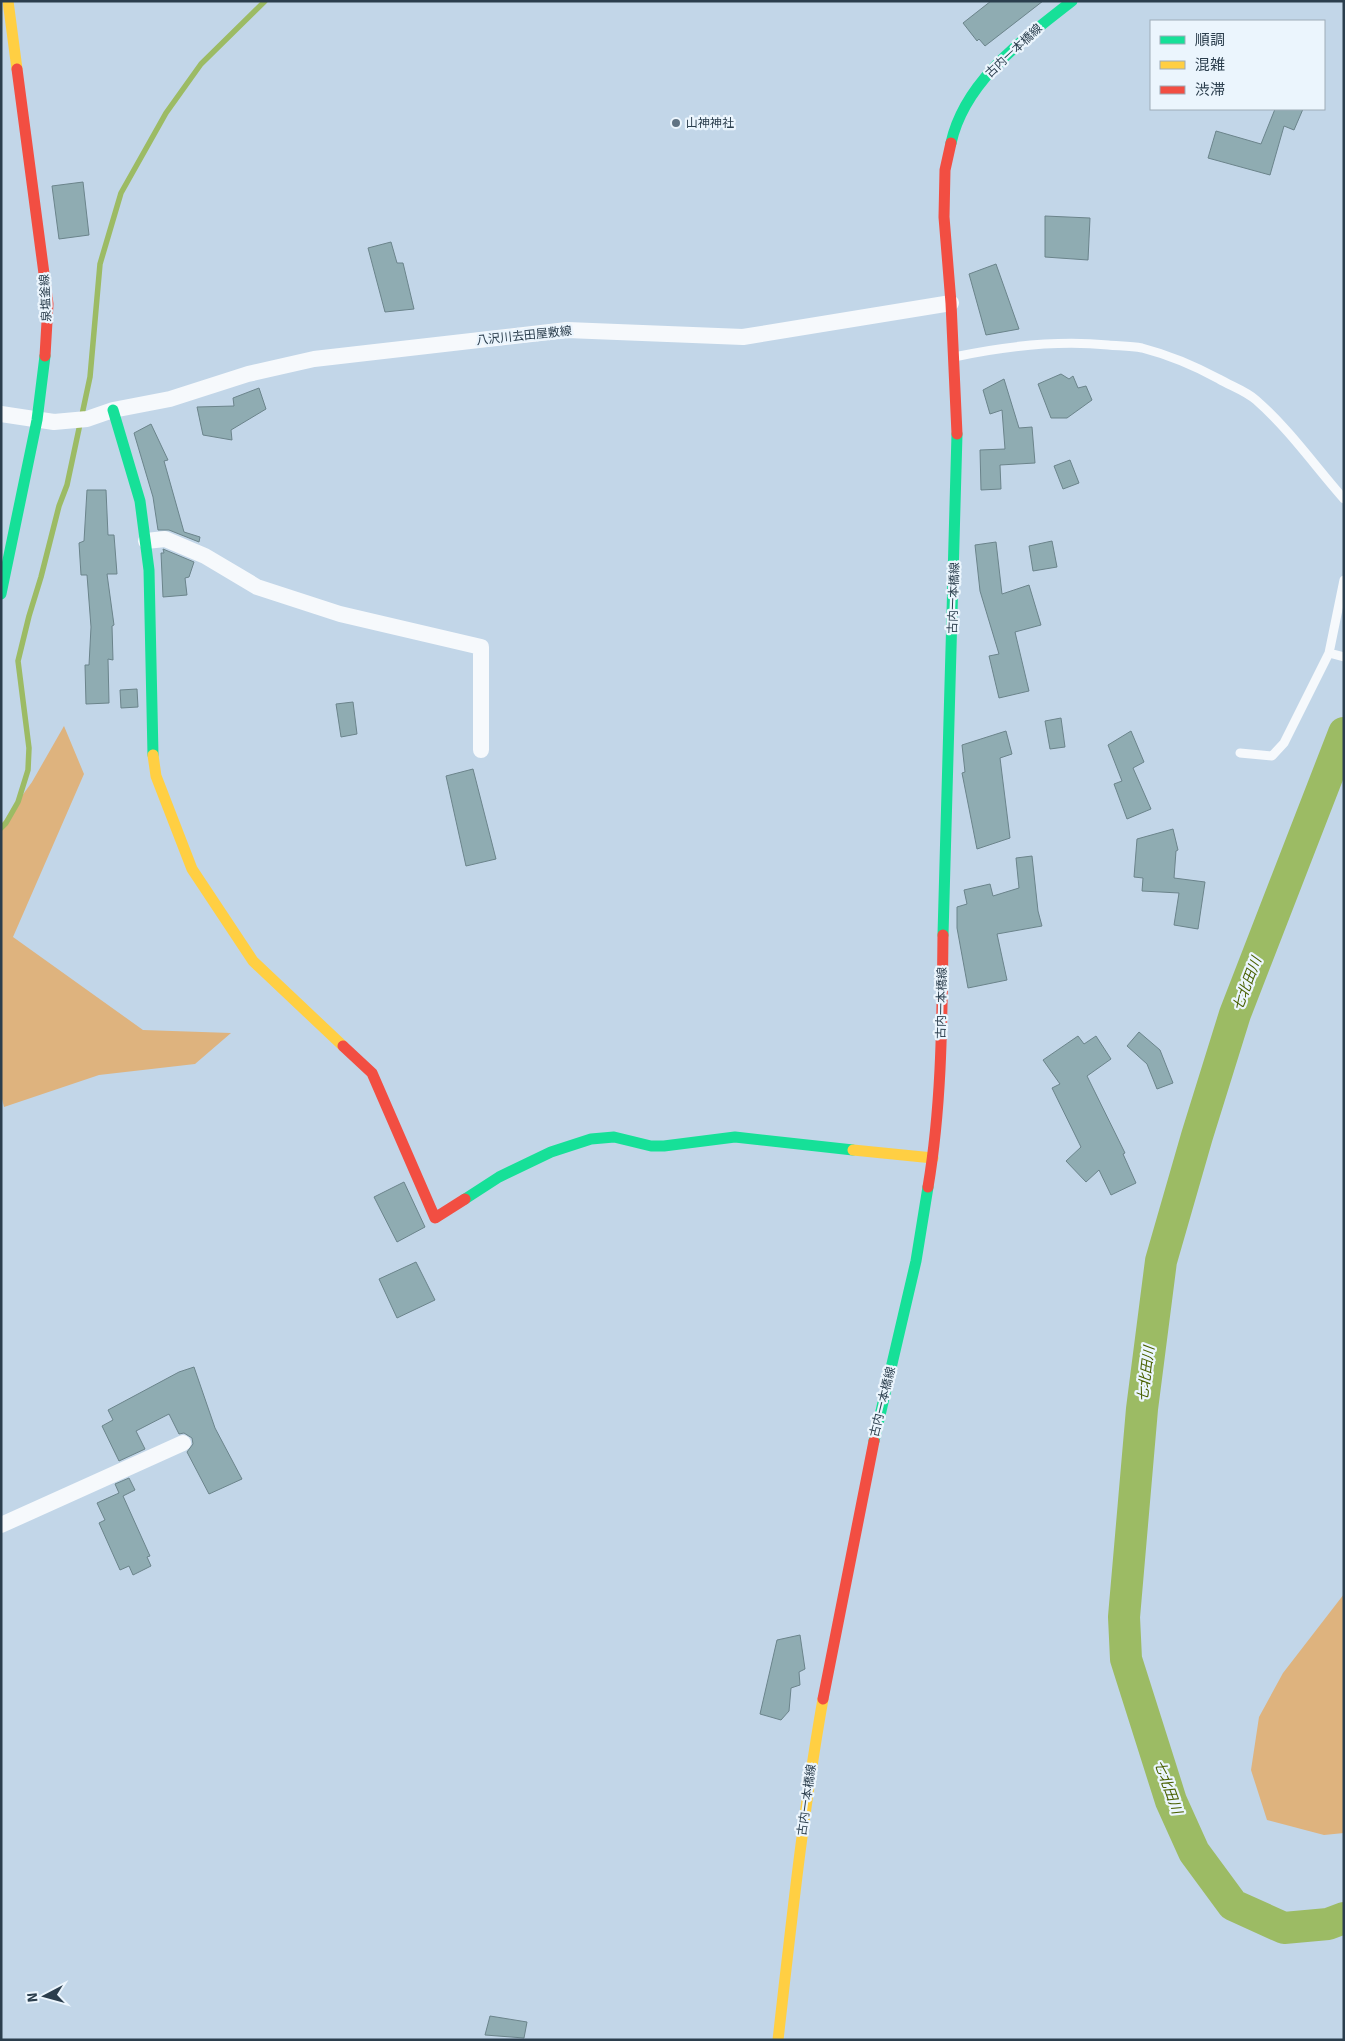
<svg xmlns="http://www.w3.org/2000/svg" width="1345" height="2041" font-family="Signika,'Noto Sans JP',sans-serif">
<rect width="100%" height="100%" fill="#c2d6e8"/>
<path fill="#deb37e" d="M64 726 84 774 13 937 143 1030 231 1033 195 1064 99 1075 4 1107 1 1095V825L32 782Z
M1344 1594V1833L1324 1835 1267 1820 1251 1770 1259 1717 1283 1673Z"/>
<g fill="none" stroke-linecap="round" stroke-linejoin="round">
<path stroke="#9cbb64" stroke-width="5.5" d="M1 828 6 823 18 802 28 770 29 748 18 661 29 616 41 577 59 506 67 485 90 377 100 264 121 193 166 113 201 64 265 1"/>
<path stroke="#9cbb64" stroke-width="32" d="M1344 733 1235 1014 1197 1136 1161 1261 1142 1409 1124 1617 1126 1659 1171 1801 1194 1852 1233 1905 1284 1928 1328 1924 1344 1918"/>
</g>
<path fill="#8facb2" stroke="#6b848b" d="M991 1H1043L985 46 979 39 977 41 963 23Z
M1275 109H1303L1294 130 1284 126 1270 175 1208 158 1216 131 1261 144Z
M83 182 89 235 59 239 52 186Z
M1045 216 1090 218 1088 260 1045 257Z
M391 242 397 263H403L414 309 385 312 368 248Z
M996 264 1019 329 986 335 969 274Z
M1061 374 1069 379 1073 376 1078 388 1086 386 1092 400 1067 418H1051L1038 384Z
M1004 379 1019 428 1032 427 1035 463 1000 465 1001 489 981 490 980 450 1005 449 1002 410 990 414 983 390Z
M259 388 266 409 231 430 232 440 203 435 197 407 234 406 233 398Z
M151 424 168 460 164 461 184 532 200 537 199 542 169 530H158L153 497 134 433Z
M1070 460 1079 483 1063 489 1054 466Z
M87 490H106L108 535H114L117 574H107L114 625 112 626 113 660 108 659 109 703 86 704 85 665H89L91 627 87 575H81L79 543 84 541Z
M1052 541 1057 567 1033 571 1029 546Z
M996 542 1002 594 1029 585 1041 625 1015 632 1029 691 999 698 989 656 999 654 980 591 975 545Z
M163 549 194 562 189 577 185 578 187 595 163 597 161 553H164Z
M137 689 138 707 121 708 120 690Z
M353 702 357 734 341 737 336 704Z
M1061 718 1065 747 1050 749 1045 721Z
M1006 731 1012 754 1000 758 1010 838 977 849 962 773 965 772 962 745Z
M1131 731 1144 762 1133 768 1151 809 1127 819 1114 784 1122 781 1108 745Z
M473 769 496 859 466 866 446 776Z
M1173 829 1178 850 1176 851 1174 878 1205 882 1198 929 1174 925 1179 893 1142 891 1143 878 1134 877 1137 839Z
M1032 856 1038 911 1042 926 997 934 1007 980 968 988 957 928V907L967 904 964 890 990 884 993 896 1019 888 1016 858Z
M1139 1032 1160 1050 1173 1083 1157 1089 1147 1064 1127 1046Z
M1078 1036 1084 1044 1096 1036 1111 1059 1087 1076 1125 1153 1123 1154 1136 1183 1111 1195 1099 1170 1086 1182 1066 1161 1081 1147 1052 1088 1060 1084 1043 1060Z
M404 1182 425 1227 397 1242 374 1197Z
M416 1262 435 1300 397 1318 379 1279Z
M194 1367 215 1428 242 1479 209 1494 187 1452 193 1444 192 1438 184 1433 179 1434 169 1414 136 1431 145 1449 119 1461 102 1426 113 1420 108 1410 179 1372Z
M129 1478 135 1490 123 1496 150 1556 147 1557 151 1566 133 1575 129 1566 120 1570 99 1523 105 1520 97 1503 119 1493 115 1484Z
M800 1635 805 1669 799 1672 800 1685 791 1688 789 1711 781 1720 760 1714 777 1640Z
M490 2016 527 2022 524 2038 485 2035Z"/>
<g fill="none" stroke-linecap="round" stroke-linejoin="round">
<path stroke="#f6f9fc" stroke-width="9" d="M954 357C1005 346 1055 340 1108 345 1119 346 1131 346 1142 348 1169 355 1195 366 1219 379 1231 386 1246 391 1256 400 1290 430 1314 465 1344 499
M1329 653 1344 657
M1240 753 1272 756 1284 743 1329 653 1344 580"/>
<path stroke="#f6f9fc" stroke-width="16" d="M1 414 54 422 87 419 113 410 170 399 248 374 314 359 567 330 743 337 951 303
M146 541 165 539 205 556 257 587 340 614 481 647V750
M1 1525 183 1443"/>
<path stroke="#16e098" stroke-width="11" d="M951 143C965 80 1024 39 1072 1
M113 410 140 501 149 570 153 755
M1 594 37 420 45 356
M943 935 957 434
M465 1199 499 1177 551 1152 591 1139 614 1137 651 1146H664L735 1137 853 1150
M874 1441 916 1261 928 1187"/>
<path stroke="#ffcf43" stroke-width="11" d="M8 1 17 69
M153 755 156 776 192 869 253 961 343 1046
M853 1150 933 1158
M778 2040C791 1926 803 1812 823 1699"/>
<path stroke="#f24e42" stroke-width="11" d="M17 69 48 304 45 356
M951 143 945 170 944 217 951 303 957 434
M343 1046 372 1073 435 1218 465 1199
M928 1187C942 1104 942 1019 943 935
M823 1699 874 1441"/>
</g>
<circle fill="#607383" stroke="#ebf5fd" stroke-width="2" cx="676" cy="123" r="5"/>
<g text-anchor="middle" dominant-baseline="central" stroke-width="4.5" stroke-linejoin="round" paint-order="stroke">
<g font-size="12" fill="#2b3e4d" stroke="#ebf5fd">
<text transform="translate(1014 51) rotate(-43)">古内一本橋線</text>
<text transform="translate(46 298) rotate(-93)">泉塩釜線</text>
<text transform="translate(524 336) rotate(-6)">八沢川去田屋敷線</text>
<text transform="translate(954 598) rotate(-88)">古内一本橋線</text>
<text transform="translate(942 1003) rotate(-89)">古内一本橋線</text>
<text transform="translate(883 1402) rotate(-76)">古内一本橋線</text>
<text transform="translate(807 1800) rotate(-82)">古内一本橋線</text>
</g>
<g font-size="12" fill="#2b3e4d" stroke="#ebf5fd" text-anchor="start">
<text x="686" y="123">山神神社</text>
</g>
<g font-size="14" font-style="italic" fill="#496000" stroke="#ebf5fd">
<text transform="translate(1247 984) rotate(-69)">七北田川</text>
<text transform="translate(1146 1374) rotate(-83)">七北田川</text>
<text transform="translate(1168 1787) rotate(70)">七北田川</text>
</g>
</g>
<rect width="1345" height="2041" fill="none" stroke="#2b3e4d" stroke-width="5"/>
<rect x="1150" y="20" width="175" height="90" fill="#ebf5fd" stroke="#9eacb7"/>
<rect x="1160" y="36" width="25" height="8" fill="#16e098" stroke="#9eacb7"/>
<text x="1195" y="45" font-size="15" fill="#2b3e4d">順調</text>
<rect x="1160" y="61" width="25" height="8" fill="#ffcf43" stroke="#9eacb7"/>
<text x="1195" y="70" font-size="15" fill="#2b3e4d">混雑</text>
<rect x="1160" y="86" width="25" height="8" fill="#f24e42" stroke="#9eacb7"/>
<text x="1195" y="95" font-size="15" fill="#2b3e4d">渋滞</text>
<g transform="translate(45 1996) rotate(264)" stroke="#ebf5fd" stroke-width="4" paint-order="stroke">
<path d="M0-4L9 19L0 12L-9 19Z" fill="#2b3e4d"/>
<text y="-8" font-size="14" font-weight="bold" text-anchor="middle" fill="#2b3e4d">N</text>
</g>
</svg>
